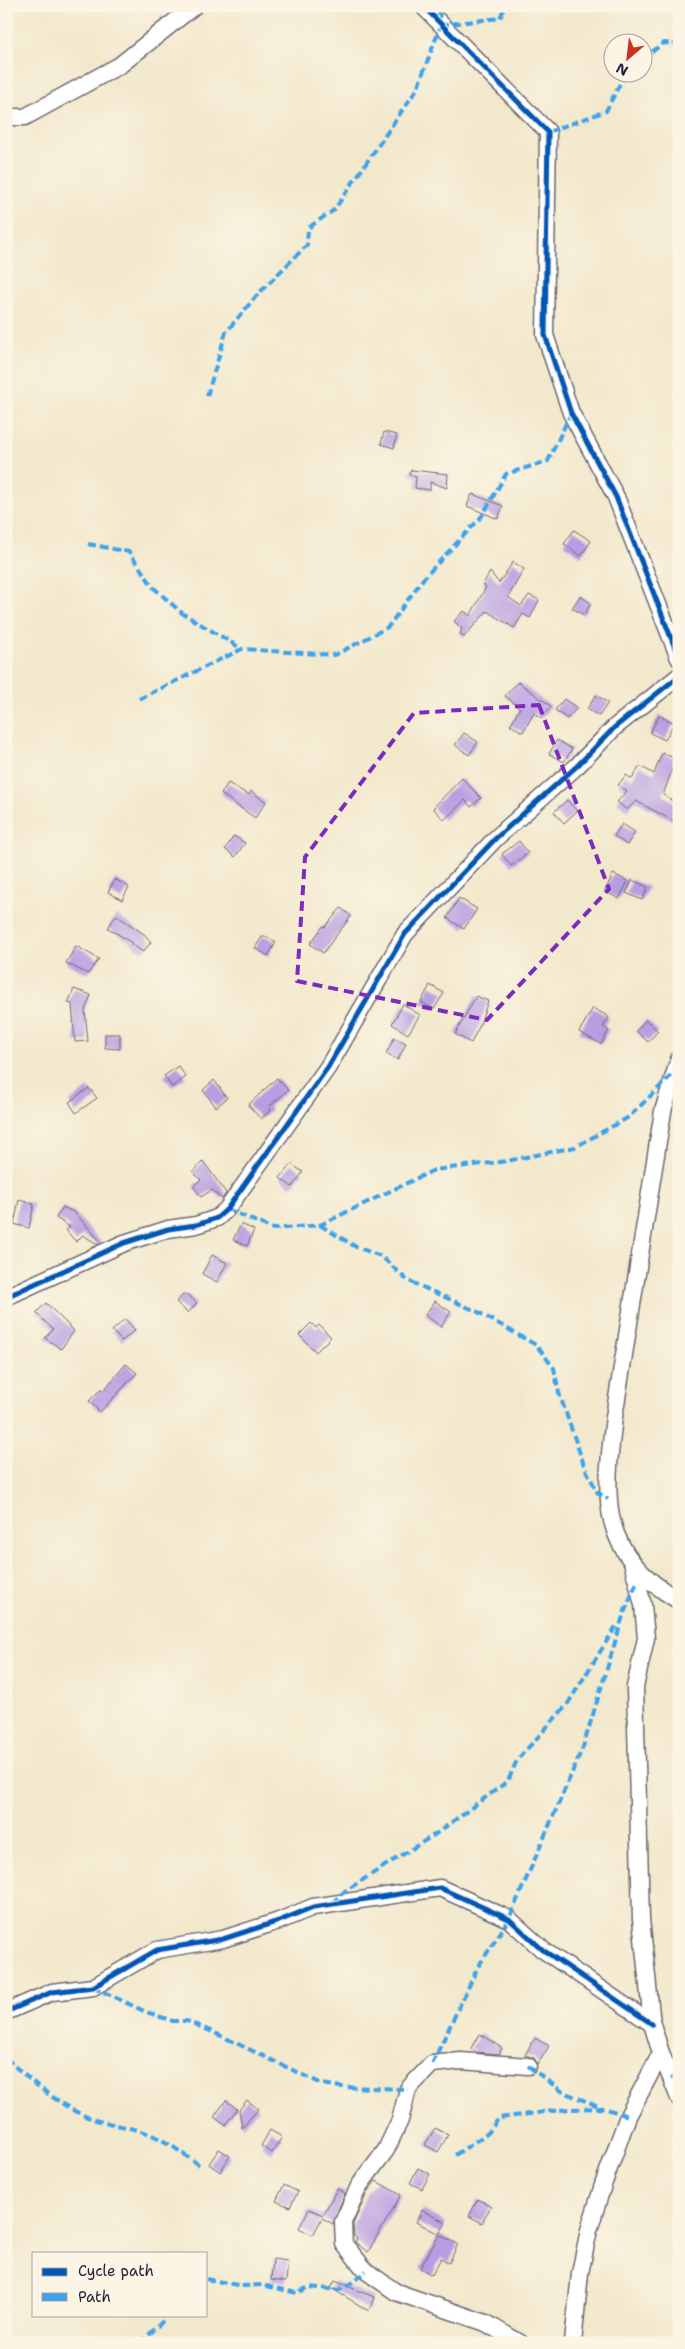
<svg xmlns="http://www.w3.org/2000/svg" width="685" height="2349" font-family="'Shantell Sans',sans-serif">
<rect width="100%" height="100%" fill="#fcf5e5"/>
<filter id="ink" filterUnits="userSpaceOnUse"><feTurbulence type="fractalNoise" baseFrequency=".02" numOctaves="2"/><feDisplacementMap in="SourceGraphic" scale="10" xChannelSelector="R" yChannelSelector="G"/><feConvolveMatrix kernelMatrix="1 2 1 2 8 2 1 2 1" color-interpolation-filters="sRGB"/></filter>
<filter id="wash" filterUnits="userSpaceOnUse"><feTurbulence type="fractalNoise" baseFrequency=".0096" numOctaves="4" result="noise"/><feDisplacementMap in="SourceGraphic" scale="20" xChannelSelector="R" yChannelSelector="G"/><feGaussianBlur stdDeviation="1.12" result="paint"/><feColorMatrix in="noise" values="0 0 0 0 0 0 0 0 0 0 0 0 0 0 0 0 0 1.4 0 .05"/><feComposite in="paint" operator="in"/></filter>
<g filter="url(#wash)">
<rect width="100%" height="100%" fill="#f2e8cc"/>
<g id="blocks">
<path fill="#b79de2" d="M384 432 397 435 394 448 381 444Z
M411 470 448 474 447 488 430 482V490L415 488 416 477 409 475Z
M472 494 503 506 498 519 467 506Z
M574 530 591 541 581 556 564 544Z
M513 562 524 569 508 597 521 606 529 595 539 600 530 618 523 614 514 628 487 611 464 637 460 634 462 629 454 621 464 611 470 616 486 587 483 584 490 572 499 583Z
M580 596 591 603 584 615 572 608Z
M518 682 551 706 542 718 534 713 523 732 510 725 520 708 505 696Z
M596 695 608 703 599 716 587 709Z
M564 699 577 708 567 719 555 710Z
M659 715 674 723 665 740 650 733Z
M464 733 478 742 469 755 455 745Z
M557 740 572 749 564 762 549 754Z
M662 753 676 759 663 795 679 805V824L636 801 627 810 617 802 627 791 618 785 626 775 632 779 640 766 654 774Z
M462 778 481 798 471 807 465 800 444 820 433 808Z
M228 783 249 795 251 791 266 802 255 818 221 794Z
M567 800 577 811 564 823 554 812Z
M622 824 635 832 627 845 614 836Z
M234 836 245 843 235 857 225 849Z
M519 841 528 853 511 866 502 854Z
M613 874 628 881 619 899 605 891Z
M115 879 129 887 122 900 108 892Z
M632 880 648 887 642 900 626 893Z
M459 898 477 909 464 929 447 918Z
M341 908 351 916 323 953 310 944 323 926 325 927Z
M116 915 144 934 151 942 143 952 131 944 132 943 108 928Z
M262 937H267L276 942 268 956 255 948Z
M76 946 99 959 88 974 66 963Z
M430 985 444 993 434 1009 421 1002Z
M74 989 91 995 85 1010 88 1041 75 1042 72 1004 68 1003Z
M476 996 488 1001 479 1027 471 1043 455 1034Z
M403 1004 420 1015 408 1034 392 1024Z
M593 1008 609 1017 603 1027 609 1030 601 1044 579 1032Z
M646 1020 658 1031 648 1042 636 1031Z
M105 1034H120V1049L105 1048Z
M394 1038 406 1043 398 1060 386 1054Z
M178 1066 186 1077 172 1087 164 1076Z
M277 1078 288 1090 269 1107 271 1110 261 1119 248 1105Z
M214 1080 227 1098 216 1107 203 1090Z
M89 1088 97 1098 76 1113 69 1102Z
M203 1161 226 1193 222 1199 212 1190 201 1197 193 1186 201 1180 193 1172Z
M291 1164 303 1172 292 1187 280 1178Z
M19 1200 34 1204 29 1228 14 1224Z
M63 1207 75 1213 101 1242 97 1244 83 1235 76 1242 66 1230 70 1227 56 1218Z
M241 1224 254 1230 247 1246 233 1240Z
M212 1255 227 1263 217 1282 202 1274Z
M183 1295H188L197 1303 188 1313 176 1302Z
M435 1301 451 1312 441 1327 425 1315Z
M46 1303 74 1331 61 1349 45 1338 53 1329 36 1313Z
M125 1319 135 1330 122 1341 112 1331Z
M311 1323 316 1328 319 1325 331 1337 316 1352 299 1335Z
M126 1364 137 1373 100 1412 89 1401 101 1389 103 1391Z
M480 2034 502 2048 499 2054 476 2052 471 2048Z
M535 2038 549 2046 538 2064 534 2058 525 2055Z
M226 2100 237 2109 225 2125 214 2117Z
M247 2100 258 2109 242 2128 239 2110Z
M435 2128 448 2135 438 2152 425 2145Z
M270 2130 282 2137 272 2153 261 2146Z
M219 2149 230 2156 220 2172 209 2164Z
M418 2168 430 2174 422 2189 410 2183Z
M376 2181 401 2195 368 2252 355 2242 357 2238 354 2236 353 2224 368 2191Z
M284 2185 298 2192 290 2207 276 2201Z
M337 2189 345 2193 333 2224 322 2218 313 2235 299 2228 309 2209 323 2215Z
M478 2199 491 2206 482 2223 469 2216Z
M422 2210 446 2223 439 2234 416 2222Z
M439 2235 458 2244 449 2263 441 2258 432 2275 420 2268Z
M273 2259 288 2261 286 2282 271 2280Z
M335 2281 374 2297 369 2311 331 2288Z"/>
</g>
</g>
<g filter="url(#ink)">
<use href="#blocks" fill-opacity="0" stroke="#6b676e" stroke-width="1"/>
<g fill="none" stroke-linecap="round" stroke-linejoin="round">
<defs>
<path id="minor" d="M423 6 548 132 545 335 571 413 616 497 679 658
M6 117H25L120 65 194 6
M679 1059 663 1111 614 1417C604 1501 598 1552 679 1601
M6 1297 124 1243 168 1229 196 1225 217 1218 227 1209 328 1067 405 934 496 838 577 766 615 727 679 676
M633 1566 643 1605 646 1638 635 1687 641 1919 652 2024 661 2053 679 2098
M6 2012 52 1992 93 1987 157 1950 223 1939 279 1921 313 1907 440 1888 509 1919 543 1950 652 2024
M520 2343 486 2323 396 2292 366 2271 344 2244 343 2222 359 2186 386 2150 400 2120 408 2089 432 2064 461 2061 528 2066
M573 2343 580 2273 589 2230 603 2185 628 2116 661 2053"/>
</defs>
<use href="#minor" stroke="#6b676e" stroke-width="19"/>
<use href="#minor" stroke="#fff" stroke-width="16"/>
<path stroke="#3ea2ec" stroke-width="4" stroke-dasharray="8 4" stroke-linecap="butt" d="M441 25 500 18 505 6
M642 59 664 43 679 44
M548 132 606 111 626 72
M207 396 226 332 258 294 307 245 308 228 334 210 417 89 441 25 438 6
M88 544 129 552 154 588 182 613 242 649
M139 699 242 649 335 655 388 627 423 579 482 516 506 474 548 461 571 413
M227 1209 273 1229 320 1225 434 1170 507 1161 575 1147 629 1117 679 1068
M320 1225 356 1247 381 1256 407 1280 478 1312 536 1345 554 1368 559 1393 585 1468 598 1493 608 1499
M332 1903 345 1891 437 1833 508 1781 517 1760 567 1705 618 1623
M93 1987 146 2012 173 2021H187L215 2033 322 2084 341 2087 408 2089
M6 2058C29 2080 63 2109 93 2119 114 2126 136 2127 156 2137 172 2144 186 2157 201 2166
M432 2064 478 1967 509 1919 583 1747 624 1613 637 1582
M528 2066 563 2092 601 2107
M671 2079 679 2076
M455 2155 488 2133 499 2118 568 2109 604 2108 628 2116
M206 2279 243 2286 262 2285 297 2293 309 2287 339 2290 350 2284 366 2271
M140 2343 161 2323 166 2315"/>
<defs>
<path id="cycleway" d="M423 6 548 132 545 335 571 413 616 497 679 658
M6 1297 124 1243 168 1229 196 1225 217 1218 227 1209 328 1067 405 934 496 838 577 766 615 727 679 676
M6 2012 52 1992 93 1987 157 1950 223 1939 279 1921 313 1907 440 1888 509 1919 543 1950 652 2024"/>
</defs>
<use href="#cycleway" stroke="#fcf5e5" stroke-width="8"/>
<use href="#cycleway" stroke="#0057b8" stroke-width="5"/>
</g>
</g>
<path fill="none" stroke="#7b2cbf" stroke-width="4" stroke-dasharray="10 6" stroke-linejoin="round" d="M539 705 609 889 487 1020 297 981 305 857 414 713Z"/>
<rect width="685" height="2349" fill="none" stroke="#fcf5e5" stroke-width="25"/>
<rect x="32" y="2252" width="175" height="65" fill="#fcf5e5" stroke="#a5a1a1"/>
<rect x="42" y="2268" width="25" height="8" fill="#0057b8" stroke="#a5a1a1"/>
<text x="78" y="2276" font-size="15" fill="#22223b">Cycle path</text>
<rect x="42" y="2293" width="25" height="8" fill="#3ea2ec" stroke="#a5a1a1"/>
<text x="78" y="2302" font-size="15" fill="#22223b">Path</text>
<g transform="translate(628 58) rotate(208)"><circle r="24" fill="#fcf5e5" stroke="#a5a1a1"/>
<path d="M0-4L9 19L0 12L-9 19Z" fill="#c8321e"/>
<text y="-8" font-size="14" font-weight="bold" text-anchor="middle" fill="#22223b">N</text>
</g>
</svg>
